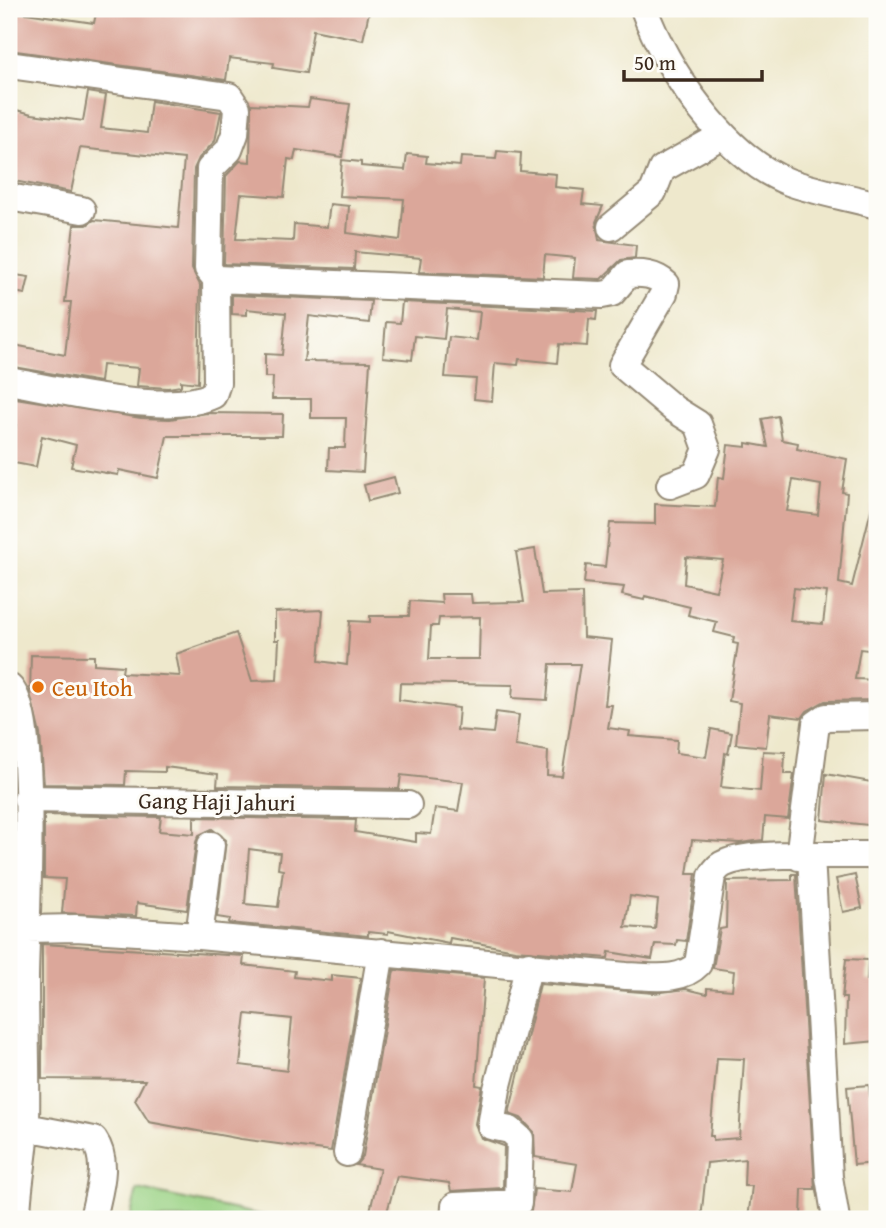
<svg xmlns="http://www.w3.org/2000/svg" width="886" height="1228" font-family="'Gentium Book Plus',serif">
<rect width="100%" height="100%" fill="#fdfcf7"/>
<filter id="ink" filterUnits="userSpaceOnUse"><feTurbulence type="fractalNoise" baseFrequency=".0143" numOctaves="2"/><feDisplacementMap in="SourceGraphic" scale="14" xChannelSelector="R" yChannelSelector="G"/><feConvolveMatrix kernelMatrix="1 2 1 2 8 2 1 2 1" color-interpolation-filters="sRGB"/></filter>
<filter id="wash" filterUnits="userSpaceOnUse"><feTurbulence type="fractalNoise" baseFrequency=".00686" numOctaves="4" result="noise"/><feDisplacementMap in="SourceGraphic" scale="28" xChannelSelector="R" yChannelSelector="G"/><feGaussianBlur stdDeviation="1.57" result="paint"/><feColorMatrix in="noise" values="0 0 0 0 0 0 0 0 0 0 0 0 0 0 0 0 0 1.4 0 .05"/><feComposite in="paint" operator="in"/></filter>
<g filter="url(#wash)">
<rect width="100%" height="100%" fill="#eee8cc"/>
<path fill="#9ad284" stroke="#6a7e51" stroke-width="2" d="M137 1189 280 1219H130Z"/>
<g id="blocks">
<path fill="#dba79a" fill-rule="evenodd" d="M97 9H352L369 12 363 40 313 30 306 73 273 68 274 63 229 58 226 80 9 50 12 11 94 23Z
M88 92 106 95 101 128 147 133 151 101 221 112 215 141 199 158 194 169 192 269 200 285 198 383 181 381V386L168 388 137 386 139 368 102 365 100 382 9 366V344L65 355 71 302H65L74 225H87L94 220 178 228 184 159 80 148 71 192 9 180V108L32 114 83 121Z
M310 99 350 104 342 157 296 150 294 160 288 159 284 197 241 194 236 239 293 241 294 224 327 227 330 204 349 206 347 233 400 240 404 199 339 196 342 160 361 162V166L405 170 407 154 427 156 426 163 460 166 461 157 496 159 497 151 521 153 520 171 556 174 555 187 584 190 582 204 603 206 596 222 599 240 636 245 635 258 621 260 601 279 573 278 575 258 545 255 543 277 419 272 421 258 355 252 354 269 224 264 226 176 240 161 250 162 251 104 308 107Z
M9 274 29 277 25 294 9 291Z
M232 295 371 301 369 323 309 316 304 361 370 362 363 472 328 470 329 448H345L346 418H311V399H272L273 377H265V354L282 355 286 313 247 309V315L232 314Z
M402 302 597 311 596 320 589 319 587 346 559 344 557 363 519 359 518 365 495 363 492 401 474 399 476 379 445 377 449 337 477 340 480 312 447 309 444 339 415 336 412 360 383 357 386 322 400 323Z
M9 397 141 418 170 419 207 413 283 414 282 436H167L158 478 119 470 118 475 71 467 76 445 42 436 36 467 9 462 16 424 9 422Z
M778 416 782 440 798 443 797 449 847 459 842 492 847 493 839 583 852 586 872 506 877 507V651L860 649 855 679 877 680V700L825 701 807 711 802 718 770 714 766 747 736 744 740 703 729 701 738 644 733 643 734 637 714 632 717 622 688 615 690 607 645 596 644 600 622 595 624 587 584 583 586 565 605 567 610 523 655 524V504L715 507 718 477 724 478 728 445 746 447V443L768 447 762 419ZM793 480 821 485 818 515 787 511ZM686 557 723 560 716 591 684 584ZM794 588 827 592 823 624 790 621Z
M394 477 398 493 368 501 364 485Z
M535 549 542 594 582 593 583 637 612 640 605 705H612L608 728 630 731 629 736 677 740 676 753 706 757 711 729 732 733 728 754 725 753 721 787 760 791 763 751 785 752 784 774H794L788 819 765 817 763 840 740 843 692 840 687 874H696L686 941 677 940 676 945 655 944 652 959 609 952 608 958 515 950 450 938 449 943 388 931V934L368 932V936L229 923 230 919 217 917 226 840 212 829 199 835 196 842 187 910 137 903 136 916 62 913 65 879 44 878V815L161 817 159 831 194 834V817L356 820 355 832 416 842V833L431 834 435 808 458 811 463 782 401 775 399 789 217 786 218 774 165 767V772L126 771 125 785 44 784 40 734 30 693 31 655 94 656V664L123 666 122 673 180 676 176 654 236 633 252 681 277 680 279 640H275V612L323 610 319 661 347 665 350 621 370 622V616H409L410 601 442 603 441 594H471L472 603 524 602 516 552ZM480 617 479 659H429L431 626H438L439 618ZM550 664H580L562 776 547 775 548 751 515 746 519 715 496 712 493 733 457 730 459 708 399 700 400 683 513 685 512 698 547 700ZM249 849 280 853 278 869 283 870 278 907 245 904ZM630 896 658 900 655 929 625 927Z
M826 774 877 783V826L822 820Z
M792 874H796L815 1189H802L801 1219H748L752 1186H744L745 1159 707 1163 701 1219H508L526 1217 531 1211 534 1189 572 1192 577 1164 535 1157 534 1132 521 1118 509 1114 540 984 654 993 686 989 707 994V988L732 990 734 971 713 968 720 929 726 928 727 881 792 880ZM717 1058 744 1059 739 1138 713 1140V1136H710Z
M855 875 862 908 843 912 836 879Z
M42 944 244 956 243 965 295 971 294 977 332 981V975L361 978 331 1151 241 1139 149 1122 135 1100 145 1080 42 1079ZM246 1014 292 1019 287 1071 240 1065Z
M846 959 868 960 867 980 877 981V1041L845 1044 846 998H842Z
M394 970 484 978 476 1085 482 1086 475 1124 481 1138 504 1146 503 1188 451 1191 449 1183 397 1176 385 1219H368L380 1169 356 1165 363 1156Z
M869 1085 876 1163 854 1165 847 1087Z"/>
</g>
</g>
<g filter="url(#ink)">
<use href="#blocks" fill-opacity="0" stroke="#948975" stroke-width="2"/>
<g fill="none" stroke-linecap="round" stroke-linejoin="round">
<defs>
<path id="minor" d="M644 9C666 70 726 158 789 182 817 192 848 197 877 205
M9 65 229 96 237 108 235 134 229 150 210 169 208 269 216 279
M9 197 82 210
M611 227 653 192 662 169 721 136
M9 381C59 390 167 417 213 395L217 383 216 279 602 295 612 293 628 274C642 273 655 274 666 284L664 293 622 365 674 409 698 424 707 449 696 475 670 485
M9 687C40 713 25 932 25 980 25 1028 27 1076 26 1124 25 1156 17 1187 17 1219
M27 799 408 805
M811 856 829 1177 836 1219
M799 857 816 724 826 717 877 716
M28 929 76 928 199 936 626 976C650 976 680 983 698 964L712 876C716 869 719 865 728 862 756 851 843 856 877 855
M199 936 211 845
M26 1127 94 1140C110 1163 98 1193 93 1219
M347 1153 381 952
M454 1219 455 1206 518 1203 520 1139 510 1130 491 1126 497 1089 529 965"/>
</defs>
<use href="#minor" stroke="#948975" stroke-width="30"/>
<use href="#minor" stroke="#fff" stroke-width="26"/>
</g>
</g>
<circle fill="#e8710a" stroke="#fdfcf7" stroke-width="2.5" cx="38" cy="687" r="7"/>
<g text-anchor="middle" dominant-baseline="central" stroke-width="6" stroke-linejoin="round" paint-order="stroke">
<g font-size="23" fill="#c56008" stroke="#fdfcf7" text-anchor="start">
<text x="52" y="687">Ceu Itoh</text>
</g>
<g font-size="23" fill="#3b2a1e" stroke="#fdfcf7">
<text transform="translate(217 801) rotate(1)">Gang Haji Jahuri</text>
</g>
</g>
<rect width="886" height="1228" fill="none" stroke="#fdfcf7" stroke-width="35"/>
<path d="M624 70v10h138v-10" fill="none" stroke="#3b2a1e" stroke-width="3.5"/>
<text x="634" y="70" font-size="21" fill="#3b2a1e" stroke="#fdfcf7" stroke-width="5" paint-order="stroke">50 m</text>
</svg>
